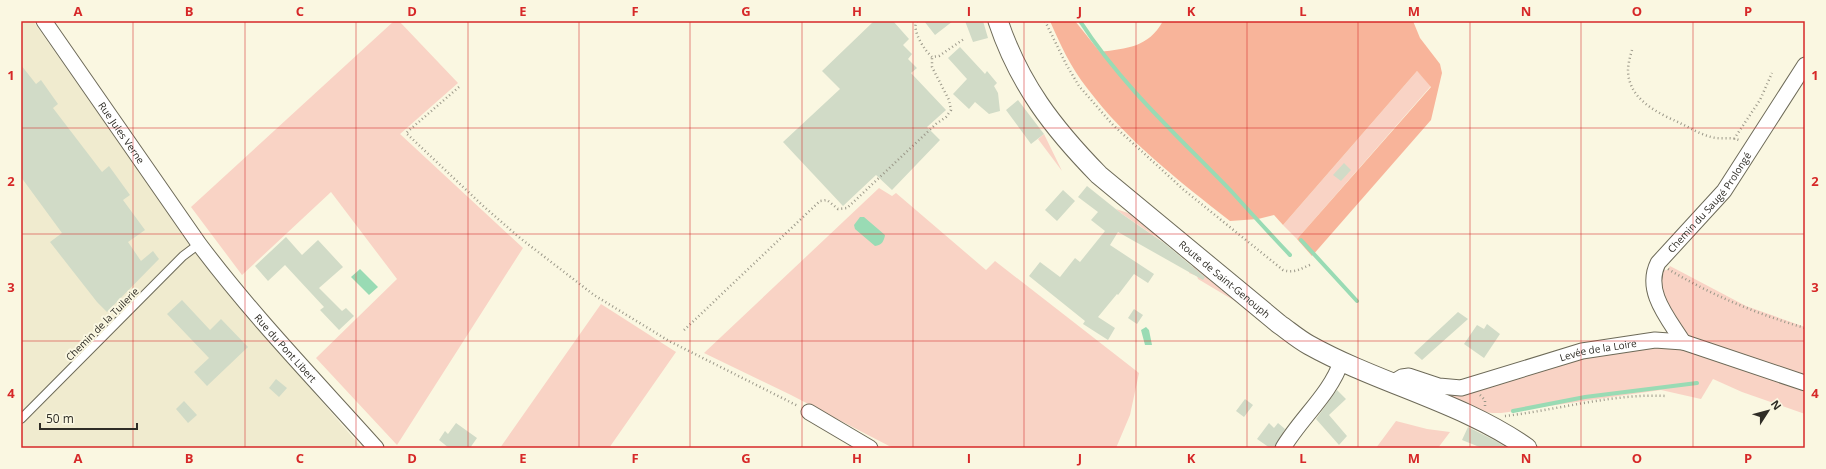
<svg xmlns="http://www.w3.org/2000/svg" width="1826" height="469" font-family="'Open Sans',sans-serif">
<rect width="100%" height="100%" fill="#faf7e1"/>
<path fill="#f0ebcf" d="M21 21H33L213 276 362 448H21Z"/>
<path fill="#f9d3c5" d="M394 21H399L458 83 400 134 523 248 397 445 316 358 397 279 331 192 242 275 191 207Z
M1417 71 1431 86 1297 239 1283 225Z
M1044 134 1062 171 1038 139Z
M879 188 892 196 896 193 986 270 995 261 1139 373 1130 415 1116 448H893L791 395 704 353Z
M1116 209 1137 216 1245 307 1198 279 1197 276 1189 273 1193 266 1182 257 1183 255 1122 214Z
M1670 266 1746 306 1805 327V379L1688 338 1661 299V271L1667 270Z
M601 304 676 352 609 448H500Z
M1673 346 1805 388V414L1742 392 1713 379 1701 399 1661 390 1513 411C1482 419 1459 402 1432 389L1611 349Z
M1396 421 1427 429 1450 432 1438 448H1376Z"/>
<path fill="#f8b49a" d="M1050 21H1075L1100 52C1127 48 1148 48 1163 21H1413L1420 38 1440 64 1442 73 1431 120 1312 256 1297 239 1431 87 1417 71 1283 225 1274 215 1258 219 1230 221C1179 181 1126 140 1087 88 1071 68 1060 44 1050 21Z"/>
<path fill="#99dbb4" d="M860 217H864L885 235C884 241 882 245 875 246L855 229 854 225Z
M360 269 378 287 369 295 351 277Z
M1146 327 1149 330 1152 345H1145L1141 330Z"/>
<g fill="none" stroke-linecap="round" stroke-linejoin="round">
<path stroke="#99dbb4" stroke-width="4" d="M1080 21C1122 86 1179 137 1232 192 1251 213 1270 234 1290 255
M1301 240 1357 301
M1513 411 1585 397 1697 383"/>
</g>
<path fill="#d1dbc7" d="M874 21H893L909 39 903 45 912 54 908 59 917 68 911 73 946 110 927 127 940 140 892 190 876 175 843 206 783 142 840 89 822 71Z
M924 21H953L935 35Z
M965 21H983L988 38 973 42Z
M960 47 985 74 987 71 997 83 994 86 998 93 1000 111 989 114 975 102 969 109 953 94 967 79 948 58Z
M21 65 36 84 41 80 58 104 53 108 102 172 109 166 130 195 123 200 145 230 128 242 141 261 153 251 159 259 107 312 97 302 50 242 62 233 21 177Z
M1018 100 1044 134 1031 144 1006 110Z
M1344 163 1351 170 1341 181 1333 175Z
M1087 186 1122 214 1164 243 1205 277 1203 280 1118 232 1110 245 1154 274 1148 283 1134 274 1118 295 1117 294 1098 317 1115 328 1108 340 1083 324 1085 321 1029 276 1040 262 1060 277 1075 258 1080 262 1105 231 1091 220 1098 212 1078 197Z
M1063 190 1075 201 1057 221 1045 210Z
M286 237 302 255 318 240 343 267 319 288 342 311 346 308 354 316 339 330 320 310 324 307 285 265 268 281 255 266Z
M182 300 210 330 221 319 248 347 207 386 194 372 209 358 167 314Z
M1134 309 1143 315 1137 324 1128 318Z
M1458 312 1468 319 1422 360 1414 353Z
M1487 324 1500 334 1484 358 1464 344 1477 325 1484 329Z
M276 379 287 388 279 397 269 388Z
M1337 390 1346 399 1329 415 1347 436 1339 445 1316 419Z
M1245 399 1253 405 1244 417 1236 411Z
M184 401 197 415 188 423 176 409Z
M456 423 477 438 470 448H449L439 440 445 431 448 434Z
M1269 423 1274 428 1278 423 1285 429 1274 448H1270L1257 439Z
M1468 427 1496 441 1507 448H1482L1462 440Z"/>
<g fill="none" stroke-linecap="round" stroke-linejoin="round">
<defs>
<path id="service" d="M21 419 183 256 199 244"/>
<g id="minor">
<path id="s1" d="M44 21 199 244C253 316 316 381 376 448"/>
<path id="s2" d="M1683 342C1668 318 1644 291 1658 263L1724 191 1805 65"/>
<path id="s3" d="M1394 385 1397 380 1402 377 1409 376 1439 386 1461 388 1582 351 1655 340 1683 342 1805 383"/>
<path d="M809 412 870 448"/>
<path d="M1283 448C1300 419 1331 393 1341 362"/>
</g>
<g id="tertiary">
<path id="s4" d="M998 21C1019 84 1053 128 1099 175L1279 324C1289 331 1298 339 1309 345 1379 384 1462 402 1527 448"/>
</g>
</defs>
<use href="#service" stroke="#6d6a58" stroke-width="10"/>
<use href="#minor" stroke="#6d6a58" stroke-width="17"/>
<use href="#tertiary" stroke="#6d6a58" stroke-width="21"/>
<path stroke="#9b9889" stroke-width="2.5" stroke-dasharray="1 3" stroke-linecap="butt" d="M917 21C911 30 925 51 932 57L939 56 964 39
M1045 21 1066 64 1079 86 1113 125 1184 190 1283 270C1294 274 1302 268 1312 264
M1632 50C1630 57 1628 64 1628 71 1629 100 1658 113 1680 123 1690 128 1700 134 1711 137 1721 140 1732 136 1741 141
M459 87 406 133 482 205 520 238 594 295 669 341 798 406
M1734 139 1760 100 1772 73
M1668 269C1711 295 1757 314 1805 328
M684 330 820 201 827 200 838 209 847 208 936 124 946 117 951 110 949 100 932 67V57
M1480 395 1485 400V406
M1505 416C1557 410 1615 393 1666 396"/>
<use href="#service" stroke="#fff" stroke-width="8"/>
<use href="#minor" stroke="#fff" stroke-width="15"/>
<use href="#tertiary" stroke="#fff" stroke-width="19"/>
</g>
<path fill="none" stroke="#d62828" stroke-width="1" stroke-opacity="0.55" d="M133 21V448M245 21V448M356 21V448M468 21V448M579 21V448M690 21V448M802 21V448M913 21V448M1024 21V448M1136 21V448M1247 21V448M1358 21V448M1470 21V448M1581 21V448M1693 21V448M21 128H1805M21 234H1805M21 341H1805"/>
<g text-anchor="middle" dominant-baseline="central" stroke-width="4" stroke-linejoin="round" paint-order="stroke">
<g font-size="10" fill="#2f2d26" stroke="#faf7e1">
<text stroke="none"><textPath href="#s1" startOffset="136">Rue Jules Verne</textPath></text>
<text stroke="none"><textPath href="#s2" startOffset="167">Chemin du Saugé Prolongé</textPath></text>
<text stroke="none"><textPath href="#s4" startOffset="349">Route de Saint-Genouph</textPath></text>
<text transform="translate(102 324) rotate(-45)">Chemin de la Tuilerie</text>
<text stroke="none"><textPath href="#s1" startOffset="407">Rue du Pont Libert</textPath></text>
<text stroke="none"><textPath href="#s3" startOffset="215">Levée de la Loire</textPath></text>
</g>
</g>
<rect width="1826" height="469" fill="none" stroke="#faf7e1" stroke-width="44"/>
<g transform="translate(1768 411) rotate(54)" stroke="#faf7e1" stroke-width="3" paint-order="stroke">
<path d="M0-3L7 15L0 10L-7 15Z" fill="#2f2d26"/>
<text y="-6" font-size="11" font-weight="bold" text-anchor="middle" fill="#2f2d26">N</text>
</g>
<path d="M40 423v6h97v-6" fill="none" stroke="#2f2d26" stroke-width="2"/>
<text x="46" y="423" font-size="12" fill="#2f2d26" stroke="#faf7e1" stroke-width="3" paint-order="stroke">50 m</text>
<rect x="22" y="22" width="1782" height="425" fill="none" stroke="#d62828" stroke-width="1.5"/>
<g font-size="13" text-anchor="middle" font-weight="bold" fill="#d62828">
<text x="78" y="16">A</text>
<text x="189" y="16">B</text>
<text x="300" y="16">C</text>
<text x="412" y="16">D</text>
<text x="523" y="16">E</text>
<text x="635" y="16">F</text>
<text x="746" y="16">G</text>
<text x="857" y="16">H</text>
<text x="969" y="16">I</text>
<text x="1080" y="16">J</text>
<text x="1191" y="16">K</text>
<text x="1303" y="16">L</text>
<text x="1414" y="16">M</text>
<text x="1526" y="16">N</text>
<text x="1637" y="16">O</text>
<text x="1748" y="16">P</text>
<text x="11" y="80">1</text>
<text x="1815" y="80">1</text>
<text x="11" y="186">2</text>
<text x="1815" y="186">2</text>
<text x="11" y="292">3</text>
<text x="1815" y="292">3</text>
<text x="11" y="398">4</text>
<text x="1815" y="398">4</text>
<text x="78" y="463">A</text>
<text x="189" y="463">B</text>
<text x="300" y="463">C</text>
<text x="412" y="463">D</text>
<text x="523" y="463">E</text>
<text x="635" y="463">F</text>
<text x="746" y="463">G</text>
<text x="857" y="463">H</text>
<text x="969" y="463">I</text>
<text x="1080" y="463">J</text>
<text x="1191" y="463">K</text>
<text x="1303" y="463">L</text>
<text x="1414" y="463">M</text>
<text x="1526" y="463">N</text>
<text x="1637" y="463">O</text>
<text x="1748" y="463">P</text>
</g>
</svg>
